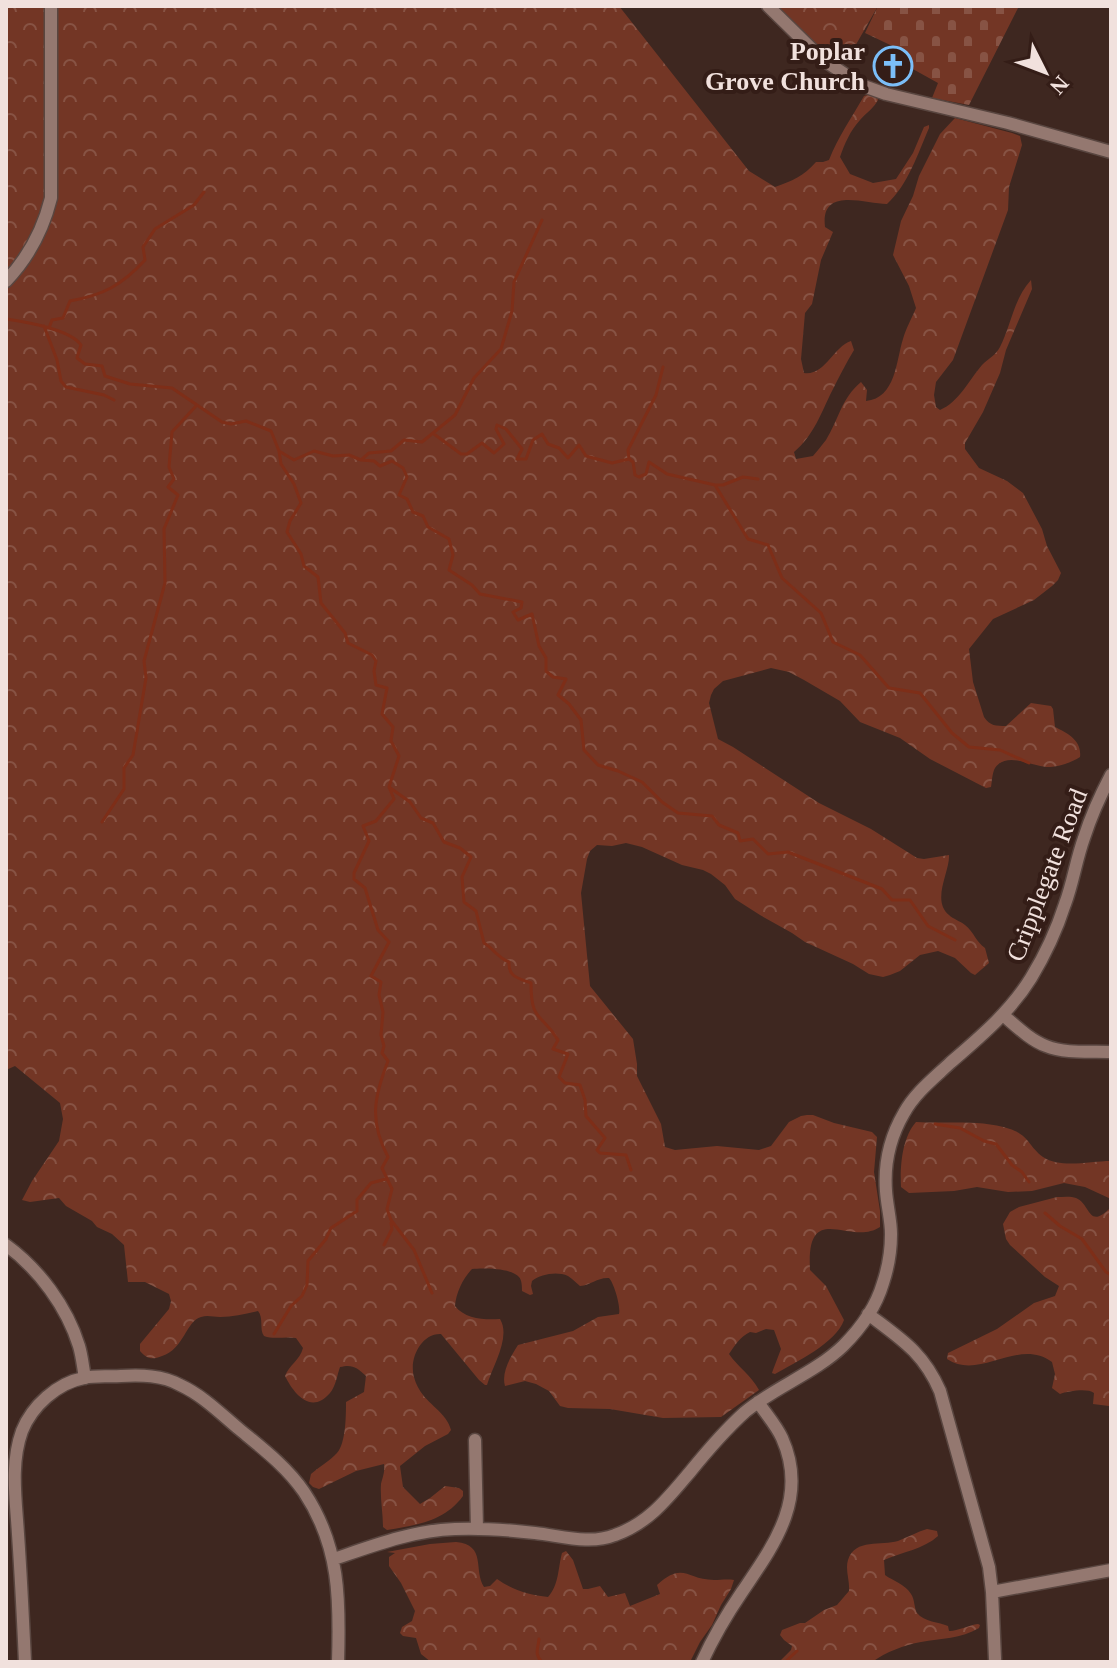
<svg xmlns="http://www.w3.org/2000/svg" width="1117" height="1668" font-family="Georgia,serif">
<defs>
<pattern id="forest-crowns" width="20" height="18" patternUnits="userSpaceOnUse" patternTransform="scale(2)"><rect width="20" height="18" fill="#733625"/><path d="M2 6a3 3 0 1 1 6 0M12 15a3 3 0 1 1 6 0" fill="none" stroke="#875344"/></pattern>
<pattern id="cemetery-stones" width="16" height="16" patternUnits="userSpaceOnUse" patternTransform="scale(2)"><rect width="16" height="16" fill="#733625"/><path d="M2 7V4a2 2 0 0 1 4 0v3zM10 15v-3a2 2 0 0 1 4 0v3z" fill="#875344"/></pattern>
</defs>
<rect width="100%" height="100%" fill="#3e2720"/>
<path fill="url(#forest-crowns)" d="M6 6H619L749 171 775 187C792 181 804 176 816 162H823L829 160C838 137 852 117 864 96L870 94 877 96 878 100C874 108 866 113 860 120 850 131 845 143 840 157L850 174 873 183 896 179 913 153 924 127 929 125V128C918 153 908 185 887 204 865 204 820 186 825 227L833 232 821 260 812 304 805 313 801 359 804 373C825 376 833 347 851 341L854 350C846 363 839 377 832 391 821 413 814 435 794 452L796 459 813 456C818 450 822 445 826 440 839 419 841 399 861 382L867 390 866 401C896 398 896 361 903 339 906 328 912 318 916 308L909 286 893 255 901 221 913 196 919 176 940 134 955 118 1012 133 1020 136 1022 145 1009 187 1008 210 953 360 936 382 934 395 936 407 940 410C959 402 969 380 982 365 988 359 996 355 1000 347 1011 326 1014 298 1031 280L1032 289 1006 350 1000 373 983 412 965 443V449L979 468 1007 481 1023 493 1042 529 1047 546 1061 573 1058 580 1052 586 1034 600 993 619 969 649 973 682 984 717C990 726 996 726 1006 726L1031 703 1051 706 1053 709 1055 727C1067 733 1082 740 1080 757 1072 762 1059 767 1050 767 1034 768 1007 750 995 768 992 773 992 782 991 787L986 788 930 759 900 738 860 722 840 701 804 680 789 672 771 668 723 681 714 689 711 695 709 703 718 739 733 747 819 803 871 829 917 858 924 859 949 855C950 872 931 900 949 915 953 919 960 921 965 925 974 932 976 942 985 948L989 963 975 975 971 973 955 958 938 951 920 955 900 971 890 975 883 977 869 974 853 964 805 942 792 933 760 915 735 899 725 885 711 874 703 870 682 865 642 847 626 843 612 846 597 845 590 851 587 859 581 893 590 986 633 1039 637 1064V1076L661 1124 665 1147 675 1150 717 1146 759 1150 771 1146 789 1122 801 1116 807 1115H813L834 1123 872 1132 877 1137 874 1172 880 1211V1227C850 1247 806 1198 810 1270L826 1286 844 1320C836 1343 796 1362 775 1374L772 1373 773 1370 781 1349 774 1330 766 1329 756 1333 750 1332C740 1337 735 1345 729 1354 738 1367 751 1375 759 1390L721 1417 663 1418 610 1409 568 1408 560 1406 549 1391 536 1384 525 1381 505 1386C501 1372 511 1356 518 1345L573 1331 598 1317 619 1314C621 1307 614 1283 609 1278 598 1277 591 1285 580 1286 576 1283 573 1279 568 1276 557 1271 541 1274 532 1281L531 1286 533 1294 530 1295 522 1291C522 1287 522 1280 519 1277 512 1268 483 1268 472 1269 463 1278 456 1293 455 1306 465 1319 484 1320 500 1319 511 1337 493 1365 487 1385H485L479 1380 441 1334C423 1333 411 1355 413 1371 413 1376 416 1384 419 1389 427 1404 447 1413 451 1430L448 1434 425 1446 400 1466 403 1487 420 1504 430 1498 445 1486 459 1488 463 1491V1496C444 1522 416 1525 387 1530L383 1527C383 1513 380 1498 381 1484 383 1476 385 1472 384 1464L356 1471 319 1489 313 1487 309 1483 311 1474C320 1466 330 1461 337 1453 346 1443 346 1415 346 1402L364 1392 366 1376C357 1367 352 1364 340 1367 337 1375 336 1386 330 1393 311 1415 294 1394 285 1376 289 1365 300 1360 303 1348L296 1338C284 1336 275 1340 264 1336 259 1329 264 1318 258 1311 245 1314 233 1317 220 1317 214 1317 207 1315 201 1317 186 1321 184 1349 162 1356 152 1360 147 1359 140 1351V1344L169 1309 171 1301 169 1294 145 1282H128L124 1245 112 1234 97 1227 92 1221 66 1206 59 1198 30 1202 22 1200 32 1181 59 1141 63 1119 60 1103 15 1066 6 1070Z
M773 6H878L854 48 850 50 837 44 831 57 816 46Z
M916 1122C947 1124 980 1119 1010 1129 1030 1136 1028 1146 1043 1157 1061 1169 1090 1161 1111 1161V1199L1085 1187 1064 1183 1032 1191 1008 1192 977 1187 954 1191 909 1193 901 1187C900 1166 902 1138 916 1122Z
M1057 1197C1063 1197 1071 1196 1076 1198 1091 1204 1088 1231 1111 1207V1409L1109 1406 1093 1404 1094 1393C1088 1388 1068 1391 1060 1394L1052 1388 1055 1374 1052 1362C1018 1337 980 1381 947 1359L948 1353 997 1329 1034 1303 1055 1296 1059 1286 1045 1277 1010 1245 1006 1239 1003 1224 1010 1212 1019 1207Z
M927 1529 937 1531 938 1536C924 1549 902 1552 884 1560L885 1575C893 1581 905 1584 911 1594 915 1600 914 1608 917 1613 924 1622 939 1622 948 1626L949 1631C955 1632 969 1625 978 1624L980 1625 979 1628C961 1639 941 1638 921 1642 904 1645 886 1652 872 1662H779L791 1650 792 1646 784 1640 780 1635 782 1630 800 1623H805L824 1610 837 1605 849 1591C850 1581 845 1570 848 1560 855 1538 882 1546 898 1541 908 1537 917 1532 927 1529Z
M456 1542C487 1545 473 1570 484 1587L490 1586 497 1579C512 1590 529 1595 548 1597 559 1585 558 1568 562 1553L566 1551 573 1560 583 1589H588L600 1586 608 1597 625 1593 630 1606 660 1594 657 1585C684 1561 686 1580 714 1580 721 1580 727 1579 734 1580L731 1589 721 1605 712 1625 700 1642 690 1662H431L421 1654 416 1638 403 1636 400 1633 402 1627 412 1621 415 1611 401 1583 389 1566V1557L395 1553 387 1552 430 1544Z"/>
<path fill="url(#cemetery-stones)" d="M878 6H1019L969 105 932 98 938 83 911 68V59L905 52 865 33Z"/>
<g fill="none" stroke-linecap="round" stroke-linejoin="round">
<path stroke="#7e2e18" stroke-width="3" d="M6 319C25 322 70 329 81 345L77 358 85 364 102 366 105 376 130 384 172 388 222 422 231 424 246 421 271 431 279 451 294 460 314 451 333 456 349 455 361 460 374 461 380 466 392 461 403 468 407 477 399 495 407 499 413 512 423 516 428 527 449 539 453 555 449 570 472 585 480 594 522 602 521 608 513 612 518 620 532 614 539 646 546 658V671L553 677 566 679 558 695 569 704 581 720 584 750 598 765 618 771 642 782 662 802 678 813 712 816 719 825 738 833 740 841 753 839 768 854 788 852 882 889 892 900H910L928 926 955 940
M44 326 57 360 61 381 66 387 104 395 114 400
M49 328 52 320 63 318 70 301C103 295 121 286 145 260L143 247 155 229 194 205 204 192
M663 367 656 395 628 450 629 459 633 462 635 475 639 477 646 474 649 462 667 474 715 485H723L743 477 758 479
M434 434 461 454H467L482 443 494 453 504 444 496 429 497 425 506 429 522 449 517 459H526L533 440 542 434 548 444 559 448 568 458 579 445 586 456 612 463 629 459
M279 451 281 464 294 484 301 503 290 521 287 532 301 554 304 566 318 577 321 603 345 633 348 643 372 655 376 661 374 671 376 685 387 688 382 714 393 727 391 741 399 756 389 787 394 799 376 821 363 826 369 841 354 873V879L365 888 378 930 389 942 371 976 381 982 379 995 383 1012 381 1035 384 1046 382 1053 388 1061C374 1097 369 1121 388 1157L382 1168 392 1189 387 1209 391 1220 414 1250 432 1293
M361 460 369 453 391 451 404 440 422 442 455 415 474 378 501 349 512 311 514 282 542 220
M715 485 748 539 768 545 782 578 821 613 833 642 860 655 889 688 920 693 952 733 969 747 1000 750 1029 763
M389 787 410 802 421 818 433 823 444 842 460 848 471 857 462 877 464 902 476 911 484 943C494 949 498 958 509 962 508 977 518 978 531 983 531 1023 541 1012 558 1040L553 1049 568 1054 559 1077 565 1083 580 1085 585 1100 586 1116 605 1138 597 1150 600 1153 626 1155 631 1170
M102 822 124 789V768L133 755 146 678 144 661 165 583 164 529 178 495 168 487 174 479 169 467 172 432 196 406
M935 1124 960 1128 984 1141 996 1144 1012 1165 1022 1172 1029 1182
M1045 1213 1060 1226 1082 1239 1106 1272 1111 1275
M384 1245 392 1229 391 1223
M274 1334 291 1306 302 1296 307 1285 308 1261 326 1239 331 1228 357 1211V1200L371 1183 386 1179
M539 1639C538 1649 534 1654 542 1662
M785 1662 797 1651"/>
<defs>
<path id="minor" d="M768 6 822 59 861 85 886 94 1008 123 1111 152
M6 281C29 257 43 230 51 198V6
M1003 1015C1016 1026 1030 1040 1046 1046 1066 1054 1090 1051 1111 1052
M6 1245C39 1269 67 1307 79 1346 82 1356 83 1367 85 1378
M868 1314C901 1339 923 1352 940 1391L989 1567 992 1592 995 1659
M475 1440 477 1529
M334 1559C372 1546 414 1530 455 1529 481 1528 509 1530 535 1533 562 1536 590 1545 615 1535 649 1523 668 1498 690 1472 707 1451 725 1430 745 1412 775 1387 815 1373 843 1346 860 1329 876 1307 883 1283 888 1268 891 1251 891 1234 891 1220 887 1206 886 1191 884 1164 890 1137 904 1113 915 1093 933 1079 950 1063 980 1037 1010 1012 1031 978 1045 955 1057 929 1065 904 1073 883 1076 860 1084 838 1091 816 1100 796 1111 775
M992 1592 1111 1570
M25 1662C23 1619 21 1577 18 1534 16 1500 10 1464 22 1431 32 1406 57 1383 84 1378 96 1375 109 1377 121 1376 141 1375 162 1375 180 1385 202 1395 220 1413 239 1429 262 1448 287 1467 304 1492 340 1546 340 1600 338 1662
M702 1662C713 1638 727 1614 742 1592 774 1545 809 1498 782 1438 776 1425 766 1414 758 1402"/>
</defs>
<use href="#minor" stroke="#594640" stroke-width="15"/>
<use href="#minor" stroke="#947870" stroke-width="12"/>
</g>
<defs>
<symbol id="church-ring" viewBox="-11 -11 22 22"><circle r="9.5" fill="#341d17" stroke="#7bbef8" stroke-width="1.5"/><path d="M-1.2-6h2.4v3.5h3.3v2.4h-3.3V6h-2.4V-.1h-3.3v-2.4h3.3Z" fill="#7bbef8"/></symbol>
</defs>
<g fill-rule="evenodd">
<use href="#church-ring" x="871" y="44" width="44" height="44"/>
</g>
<g text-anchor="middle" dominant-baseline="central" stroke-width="8" stroke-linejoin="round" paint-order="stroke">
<g font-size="26" font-weight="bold" fill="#f1e1dd" stroke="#341d17" text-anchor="end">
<text x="865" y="51">Poplar<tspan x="865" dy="30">Grove Church</tspan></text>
</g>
<g font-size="26" fill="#f1e1dd" stroke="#341d17">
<text transform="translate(1047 875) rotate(-69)">Cripplegate Road</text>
</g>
</g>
<rect width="1117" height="1668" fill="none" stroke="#f1e1dd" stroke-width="16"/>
<g transform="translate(1045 72) rotate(132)" stroke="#341d17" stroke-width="6" paint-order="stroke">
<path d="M0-6L14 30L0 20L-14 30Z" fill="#f1e1dd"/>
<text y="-12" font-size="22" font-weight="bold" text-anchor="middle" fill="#f1e1dd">N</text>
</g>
</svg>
